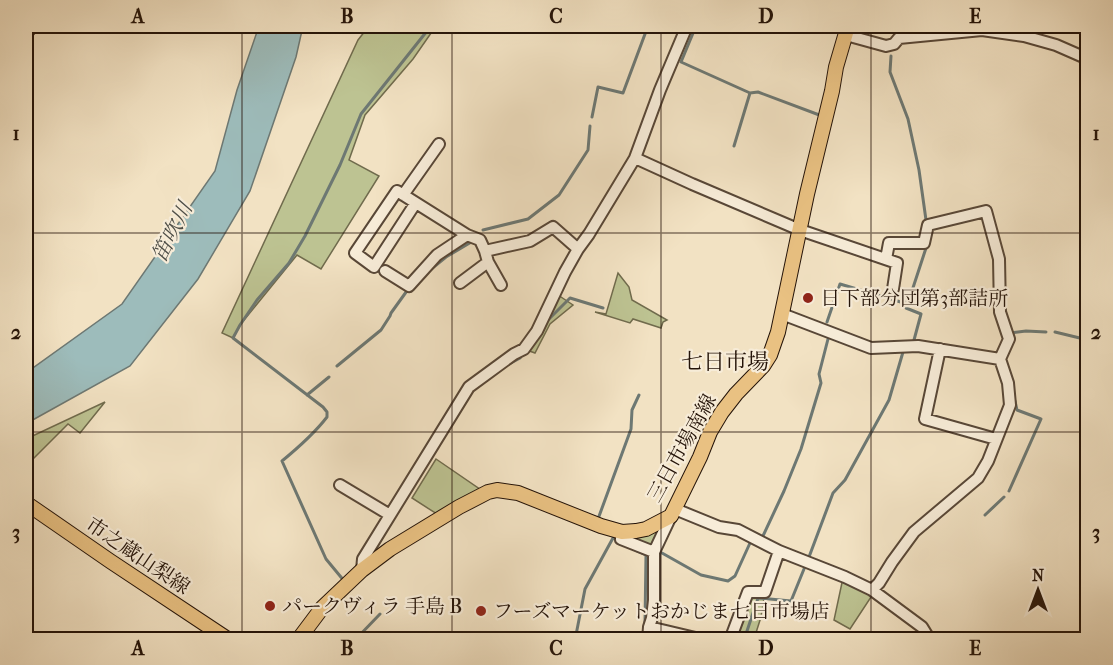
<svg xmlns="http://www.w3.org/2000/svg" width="1113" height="665" font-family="'IM FELL French Canon','Noto Serif JP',serif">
<rect width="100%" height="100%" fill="#f2e2c3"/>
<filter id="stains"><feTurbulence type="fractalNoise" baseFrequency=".00333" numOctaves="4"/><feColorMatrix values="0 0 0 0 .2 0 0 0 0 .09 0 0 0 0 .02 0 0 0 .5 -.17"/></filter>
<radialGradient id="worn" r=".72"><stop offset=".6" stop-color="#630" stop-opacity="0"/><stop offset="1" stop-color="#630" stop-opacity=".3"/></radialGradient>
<path fill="#bdc392" stroke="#706b4d" stroke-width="1.5" d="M369 26H436L413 59 365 115 349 160 379 176 321 269 297 255 240 325 233 338 222 333 358 40Z
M618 273 629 287 632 300 667 320 663 322 661 328 633 319 630 323 595 312 606 314Z
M555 293 573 305 550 324 535 353 524 349Z
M105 402 80 433 68 424 26 466V439Z
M436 459 484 492 440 516 412 498Z
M663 528 649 550 626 537Z
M843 578 873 594 850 629 834 620Z
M748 592H765L761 617 754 639 730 640Z"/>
<path fill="#9dbcbb" stroke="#6d7873" stroke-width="1.5" d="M259 26H303L296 57 250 191 198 279 130 366 29 422 26 420V373L122 304 215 171 237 90Z"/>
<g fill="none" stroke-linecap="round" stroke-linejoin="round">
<path stroke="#6d7873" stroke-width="3" d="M696 26 681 62 750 93 734 146
M902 31 904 26
M891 56 890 72 908 119 919 170 926 220
M750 93 758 92 822 116
M592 117 598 87 623 93 648 26
M483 230 528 219 559 195 588 150 590 126
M430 270 446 257 473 241
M547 321 570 298 603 308
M827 322 840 284 904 303
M1055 332 1088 340
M1010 333 1026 331 1046 332
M914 340 921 314 906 308 904 303 909 300 927 245
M509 364 520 358
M337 366 381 330 390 316 391 313 409 288
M307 395 329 377
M1009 491 1041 419 1017 410 1015 401
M985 515 1004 497
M598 519 631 429 632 410 639 395
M762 538 784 491 801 449 821 383 819 374 828 339
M637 551 646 555 645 623
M662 553 701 575 728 581 735 576 750 543
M809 557 833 493 845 480 889 400 903 352 905 351
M345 582 326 559 282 461C299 447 314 434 327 417V412L323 407 233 338 240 325 257 300 289 263 305 236 340 165 361 114 431 26
M355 640 380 614
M575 640 585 589 613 538 618 540
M744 640 758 598 791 601 804 569"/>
<defs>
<path id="minor" d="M846 35 886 46 894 44 899 38 982 30 1024 36 1056 45 1088 59
M635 158 692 184 800 230 897 263 893 289
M403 195 439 144
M415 204 374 267 355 253 397 191 467 235 480 240 485 251
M385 271 409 286 437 255 467 235
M460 283 488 262
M501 285 488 262 485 251 530 241 553 227 578 249
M782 314 871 348 918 346 1000 359
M940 349 925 419 996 439
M340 485 390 515
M675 509 719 527 738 530 779 551 845 577 872 590 922 627 930 640
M622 532 621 539 654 552
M362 570 363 559 469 387 514 354 524 349 537 331 565 272 578 249 589 234 635 158 660 90 687 26
M872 590 879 583 892 562 914 532 978 478 988 461 1010 405 1008 383 1000 359 1009 339 1000 312 999 259 986 211 928 225 924 243H889L886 259
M649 627 704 640
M648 640 649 627 652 618 654 600V552L671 516
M730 640 748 592H765L779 551"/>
<path id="major" d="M26 503 110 561 229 640
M298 640 322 608 362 570 390 549 459 507 488 492 497 490 518 493 601 526 622 532 636 531 646 529 671 516 700 457 710 432 722 412 736 394 763 366 770 355 778 332 807 194 832 91 836 67 848 26"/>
<path id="highway" d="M26 31 30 26"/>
</defs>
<use href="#minor" stroke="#584737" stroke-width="14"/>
<use href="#major" stroke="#241308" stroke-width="16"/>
<use href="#highway" stroke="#241308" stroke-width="18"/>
<use href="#minor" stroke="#f7ecd8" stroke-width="10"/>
<use href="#major" stroke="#e9c182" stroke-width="14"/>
<use href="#highway" stroke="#e9c182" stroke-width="15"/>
</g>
<path fill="none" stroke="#241308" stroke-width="1.5" stroke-opacity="0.55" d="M242 26V640M452 26V640M661 26V640M871 26V640M26 233H1088M26 432H1088"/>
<g fill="#8f2418" stroke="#f7ecd8" stroke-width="2">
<circle cx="808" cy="298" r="6"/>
<circle cx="270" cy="606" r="6"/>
<circle cx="481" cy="611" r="6"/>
</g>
<g text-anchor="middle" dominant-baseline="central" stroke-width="4.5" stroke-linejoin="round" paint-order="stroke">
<g font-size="20" fill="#241308" stroke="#f7ecd8" text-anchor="start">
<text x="820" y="298">日下部分団第3部詰所</text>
<text x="282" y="606">パークヴィラ 手島 B</text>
<text x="493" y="611">フーズマーケットおかじま七日市場店</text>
</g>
<g font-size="20" fill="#241308" stroke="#f7ecd8">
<text transform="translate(682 448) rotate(-61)">三日市場南線</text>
<text transform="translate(138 556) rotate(34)">市之蔵山梨線</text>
</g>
<g font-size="21" font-style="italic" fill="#4e4e47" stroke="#f7ecd8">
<text transform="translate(172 232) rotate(-63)">笛吹川</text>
</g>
<g font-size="22" fill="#241308" stroke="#f7ecd8">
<text x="725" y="362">七日市場</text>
</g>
</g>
<rect width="1113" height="665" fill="none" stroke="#f2e2c3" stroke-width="66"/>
<g transform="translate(1038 590)" stroke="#f7ecd8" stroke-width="4.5" paint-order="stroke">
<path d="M0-4.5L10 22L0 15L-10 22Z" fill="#241308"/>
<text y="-9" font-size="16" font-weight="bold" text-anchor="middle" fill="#241308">N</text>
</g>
<rect x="33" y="33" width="1047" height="599" fill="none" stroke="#241308" stroke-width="2"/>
<g font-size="20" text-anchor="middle" font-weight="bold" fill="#241308">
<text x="138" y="23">A</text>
<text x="347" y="23">B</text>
<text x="556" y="23">C</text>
<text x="766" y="23">D</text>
<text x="975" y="23">E</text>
<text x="16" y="140">1</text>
<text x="1096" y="140">1</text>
<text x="16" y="339">2</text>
<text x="1096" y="339">2</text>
<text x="16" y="539">3</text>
<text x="1096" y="539">3</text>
<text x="138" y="655">A</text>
<text x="347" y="655">B</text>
<text x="556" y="655">C</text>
<text x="766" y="655">D</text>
<text x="975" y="655">E</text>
</g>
<rect width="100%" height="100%" filter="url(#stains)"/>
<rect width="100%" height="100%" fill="url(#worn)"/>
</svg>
